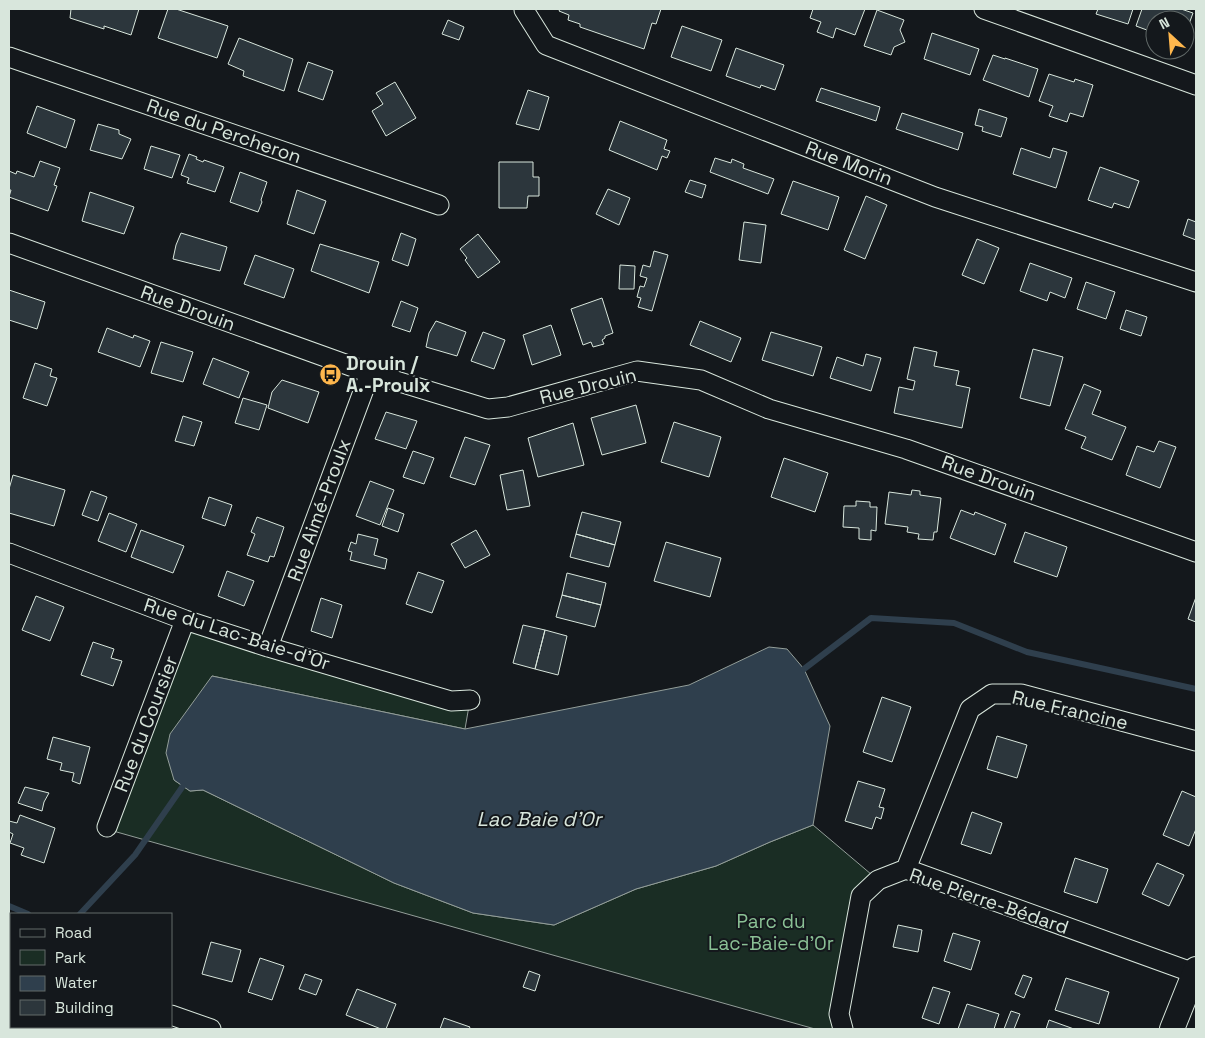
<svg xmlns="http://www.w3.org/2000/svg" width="1205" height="1038" font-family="'Space Grotesk',sans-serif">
<rect width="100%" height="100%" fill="#14181c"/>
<path fill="#1a2d24" stroke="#939e99" d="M185 620 470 700 465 729 212 676 174 780 190 791 203 790 394 883 473 913 554 925 636 889 716 866 770 842 813 825 878 880 861 896 843 1029H815L99 827Z"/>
<path fill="#2f3f4d" stroke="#939e99" d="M769 647 787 649 804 669 830 726 813 825 770 842 716 866 636 889 554 925 473 913 394 883 203 790 190 791 174 780 166 753 170 734 212 676 465 729 689 685Z"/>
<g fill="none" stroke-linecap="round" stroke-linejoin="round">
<path stroke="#2f3f4d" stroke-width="6" d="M804 669 871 618 954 623 1027 652 1196 689
M9 906 28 914
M80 914 135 855 183 786"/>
</g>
<path fill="#2c363c" stroke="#d8e6dc" d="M71 9H139L131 35 104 26V29L70 18Z
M168 9H176L228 26 217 58 158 38Z
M560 9H661L656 24 652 23 644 49 580 27V24L568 20 569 15 559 11Z
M813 9H865L855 35 836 28 833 38 817 32 821 22 810 18Z
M1098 9H1133L1128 24 1096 14Z
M1142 9H1181L1193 13 1185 35V20H1155V33L1136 26Z
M877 10 904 20 900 30 905 42 894 47 891 55 864 46Z
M448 20 464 27 459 40 442 34Z
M682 26 722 40 711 71 671 57Z
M932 33 979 49 970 75 924 59Z
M239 38 293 59 284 91 243 76 244 71 228 64Z
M736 48 784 65 775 90 761 85 760 88 726 76Z
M993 55 1005 59V58L1038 69 1029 97 983 80Z
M308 62 333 71 323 100 298 91Z
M1049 74 1074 82 1075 79 1093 85 1083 117 1070 113 1067 122 1049 116 1053 106 1039 101Z
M395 82 416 118 386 136 372 111 383 104 376 93Z
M821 88 880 107 876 121 816 101Z
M528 90 549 97 539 130 516 124Z
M37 106 75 120 66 148 27 133Z
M979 109 1007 118 1001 137 982 131 983 127 975 125Z
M902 113 963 133 958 150 896 129Z
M620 121 667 140 664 149 670 151 667 158 662 156 657 170 609 150Z
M98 124 119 130V134L131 139 122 159 90 150Z
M151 146 180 155 172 178 144 169Z
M1021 148 1050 158 1053 148 1067 152 1056 188 1013 174Z
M189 154 197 157 196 159 203 162 204 160 224 167 215 192 187 183 189 178 181 175Z
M715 158 731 163 732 159 744 164 743 168 774 179 768 194 710 172Z
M40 161 60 168 54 185 57 186 48 211 9 197 11 190H9V171L16 174 17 171 34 177Z
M499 162H533V177H539V196H528L527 208H499Z
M1100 167 1139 181 1129 208 1114 203 1112 208 1088 200Z
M240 172 267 182 261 200 262 202 258 212 230 202Z
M690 180 706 185 702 198 685 192Z
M793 181 839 197 828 230 781 214Z
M608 189 630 198 619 225 596 214Z
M297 190 326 201 314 234 287 224Z
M90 192 134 207 124 234 82 221Z
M866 196 887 205 865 259 844 250Z
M1188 219 1196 222V240L1183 235Z
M744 222 766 225 761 263 739 260Z
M181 233 227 247 220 271 173 259 176 245Z
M401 233 416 239 408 266 392 260Z
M478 234 500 262 478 278 465 260 467 258 460 249Z
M977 239 999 248 984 284 962 275Z
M320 244 379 262 369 293 311 271Z
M654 251 668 255 652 311 638 307 641 298 637 297 640 286 644 287 647 278 640 276 643 265 650 267Z
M255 255 294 269 284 298 244 284Z
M1030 263 1072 278 1065 298 1050 292 1047 301 1020 291Z
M620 265 635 266 634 289H619Z
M1086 282 1115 292 1106 319 1077 309Z
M9 290 45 302 37 329 9 320Z
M602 298 613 333 605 336V338L602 340 604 344 593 347 591 342 583 345 571 309Z
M401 301 418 308 410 332 392 326Z
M1126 310 1147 317 1141 336 1120 329Z
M436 321 466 332 457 356 426 347 429 333Z
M700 321 741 338 731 362 690 345Z
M551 325 561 355 532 365 523 335Z
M107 328 133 338 134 335 150 341 140 367 98 352Z
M483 332 505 340 494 369 471 361Z
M771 332 822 347 813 376 762 360Z
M161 342 193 352 183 382 151 373Z
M914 347 937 352 934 366 959 371 956 385 970 388 962 428 894 413 899 387 913 390 915 381 907 379Z
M1033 349 1063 357 1050 406 1020 398Z
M866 354 881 358 871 391 830 378 837 357 863 366Z
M213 358 249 372 239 398 203 384Z
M35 363 52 369 50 376 57 378 47 406 23 398Z
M282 380 319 392 308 423 268 408 272 392Z
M1084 384 1101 391 1092 414 1126 427 1112 460 1081 448 1086 437 1065 429Z
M243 398 267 405 259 430 235 423Z
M636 405 646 443 602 455 591 418Z
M386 412 417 421 406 449 375 439Z
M183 416 202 422 194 446 175 441Z
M674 422 721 437 709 477 661 462Z
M573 423 584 465 538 477 528 438Z
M465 437 490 445 475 485 450 477Z
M1159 441 1176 447 1160 488 1126 475 1137 446 1154 452Z
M413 451 434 458 424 484 403 477Z
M784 458 828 473 815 512 771 497Z
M523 470 530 506 507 510 500 475Z
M13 475 65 490 54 526 9 513V489Z
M370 481 394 490 380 525 356 516Z
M912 490 920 491V495L941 498 937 532H934L933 540 918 539 919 534 907 532 908 527 885 524 889 492 911 495Z
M91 491 107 497 98 521 82 515Z
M209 497 232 505 225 526 202 518Z
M856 501 870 502V507H877L876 531 871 530V540L859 539V528L843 527 844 506H856Z
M388 508 404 514 398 532 382 526Z
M961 510 974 515 975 512 1006 524 995 555 950 538Z
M582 512 621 522 615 545 576 534Z
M109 513 137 524 126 552 98 541Z
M257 517 284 527 274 557 270 556 268 562 247 555 255 534 251 532Z
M141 530 184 546 173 573 131 557Z
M476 530 490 555 465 568 451 544Z
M1025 532 1067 547 1057 577 1014 562Z
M358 534 378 539 374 555 387 559 385 569 350 560 352 552 348 551 351 542 356 544Z
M576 534 615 545 609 567 570 557Z
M666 542 721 558 710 597 654 581Z
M227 571 254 581 244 606 218 596Z
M418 572 444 581 432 613 406 604Z
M567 573 606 583 601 605 562 595Z
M562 595 601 605 595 627 556 617Z
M36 596 64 607 50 641 22 630Z
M1196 597V622L1188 619Z
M321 598 342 605 332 638 311 631Z
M523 625 545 630 535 669 513 663Z
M545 630 567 636 558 675 535 669Z
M93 642 114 649 111 658 122 661 113 686 81 675Z
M882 697 911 707 892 762 863 752Z
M997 736 1027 745 1017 778 987 769Z
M53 737 90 747 80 784 72 781 74 773 60 770 62 763 47 759Z
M858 781 885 789 879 807 884 808 881 819 876 817 872 829 845 821Z
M25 787 49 793 44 802 42 811 18 803Z
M1182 791 1196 797V829L1189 846 1163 835Z
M972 812 1002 823 991 854 961 844Z
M20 815 55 828 44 863 21 855 24 848 10 843 13 834 9 832V821L17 823Z
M1075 858 1108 869 1097 903 1064 892Z
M1157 863 1184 875 1169 906 1142 894Z
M898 925 922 930 918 952 893 947Z
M953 933 980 941 971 970 944 961Z
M211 942 241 950 232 982 202 974Z
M260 958 284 966 272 1000 248 992Z
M529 971 540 975 535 991 523 987Z
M305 974 322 980 316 995 299 989Z
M1023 975 1032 978 1024 998 1015 994Z
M1066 978 1109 992 1099 1024 1055 1010Z
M933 987 950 992 939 1024 922 1018Z
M357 989 396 1004 386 1029H381L346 1015Z
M967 1004 999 1014 994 1029H958Z
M1011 1011 1020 1014 1014 1029H1004Z
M444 1018 470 1027 469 1029H440Z
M1049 1020 1074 1029H1046Z
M11 1022V1027H55V1029H9Z
M72 1027H120L119 1029H71Z"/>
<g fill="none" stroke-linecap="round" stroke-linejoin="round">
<defs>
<path id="minor" d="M525 9 524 10 546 45 935 197 1196 282
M984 9 1196 85
M9 57 439 205
M9 243 370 373 488 409 508 407 637 371 701 380 769 409 906 449 1196 552
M9 553 185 620 268 647 451 701 470 700
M268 647 370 373
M107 827 185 620
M906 869 970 709 992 694H1021L1196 741
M9 960H11
M171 1015 211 1029
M843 1029 839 1014 861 896 878 880 906 869 1194 973"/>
<path id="tertiary" d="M1172 1029 1196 969"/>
</defs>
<use href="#minor" stroke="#d8e6dc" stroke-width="21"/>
<use href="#tertiary" stroke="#d8e6dc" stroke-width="26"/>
<use href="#minor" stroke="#14181c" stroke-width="19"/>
<use href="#tertiary" stroke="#14181c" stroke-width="24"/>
</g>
<defs>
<symbol id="bus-disc" viewBox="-11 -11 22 22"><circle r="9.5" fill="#ffb74d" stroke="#14181c"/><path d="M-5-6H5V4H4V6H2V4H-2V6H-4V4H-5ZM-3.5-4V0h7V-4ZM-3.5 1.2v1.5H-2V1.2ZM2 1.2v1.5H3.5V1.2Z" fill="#111"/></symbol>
</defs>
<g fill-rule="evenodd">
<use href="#bus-disc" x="318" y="362" width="25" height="25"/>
</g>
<g text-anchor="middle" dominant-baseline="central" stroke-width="4" stroke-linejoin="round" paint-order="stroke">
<g font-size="19" fill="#d8e6dc" stroke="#14181c">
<text transform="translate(224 131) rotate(19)">Rue du Percheron</text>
<text transform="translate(849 163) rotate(21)">Rue Morin</text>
<text transform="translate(188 308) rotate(20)">Rue Drouin</text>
<text transform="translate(588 386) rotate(-14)">Rue Drouin</text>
<text transform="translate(989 478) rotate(20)">Rue Drouin</text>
<text transform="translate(319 510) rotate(-70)">Rue Aimé-Proulx</text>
<text transform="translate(237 634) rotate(18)">Rue du Lac-Baie-d'Or</text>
<text transform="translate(1070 710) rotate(13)">Rue Francine</text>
<text transform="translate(146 724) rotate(-69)">Rue du Coursier</text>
<text transform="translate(989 901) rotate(19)">Rue Pierre-Bédard</text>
</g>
<g font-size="19" font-weight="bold" fill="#d8e6dc" stroke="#14181c" text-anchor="start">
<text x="346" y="363">Drouin /<tspan x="346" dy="22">A.-Proulx</tspan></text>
</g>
<g font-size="19" fill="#8ac095" stroke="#14181c">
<text x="771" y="921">Parc du<tspan x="771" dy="22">Lac-Baie-d'Or</tspan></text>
</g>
<g font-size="20" font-style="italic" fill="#d8e6dc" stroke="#14181c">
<text x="539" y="819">Lac Baie d'Or</text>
</g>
</g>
<rect width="1205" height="1038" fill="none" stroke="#d8e6dc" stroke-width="20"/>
<rect x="10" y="913" width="162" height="115" fill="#14181c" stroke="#626a69"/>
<rect x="20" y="929" width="25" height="8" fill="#14181c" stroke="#626a69"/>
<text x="55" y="938" font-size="15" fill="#d8e6dc">Road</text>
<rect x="20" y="950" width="25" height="15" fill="#1a2d24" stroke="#626a69"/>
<text x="55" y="963" font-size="15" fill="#d8e6dc">Park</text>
<rect x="20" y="976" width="25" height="15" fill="#2f3f4d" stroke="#626a69"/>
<text x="55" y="988" font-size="15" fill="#d8e6dc">Water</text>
<rect x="20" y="1000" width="25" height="15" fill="#2c363c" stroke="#626a69"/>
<text x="55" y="1013" font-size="15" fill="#d8e6dc">Building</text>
<g transform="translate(1170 35) rotate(334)"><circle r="24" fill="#14181c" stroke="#626a69"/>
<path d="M0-4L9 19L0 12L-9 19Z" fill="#ffb74d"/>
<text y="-8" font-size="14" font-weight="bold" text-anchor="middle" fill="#d8e6dc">N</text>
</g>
</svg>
